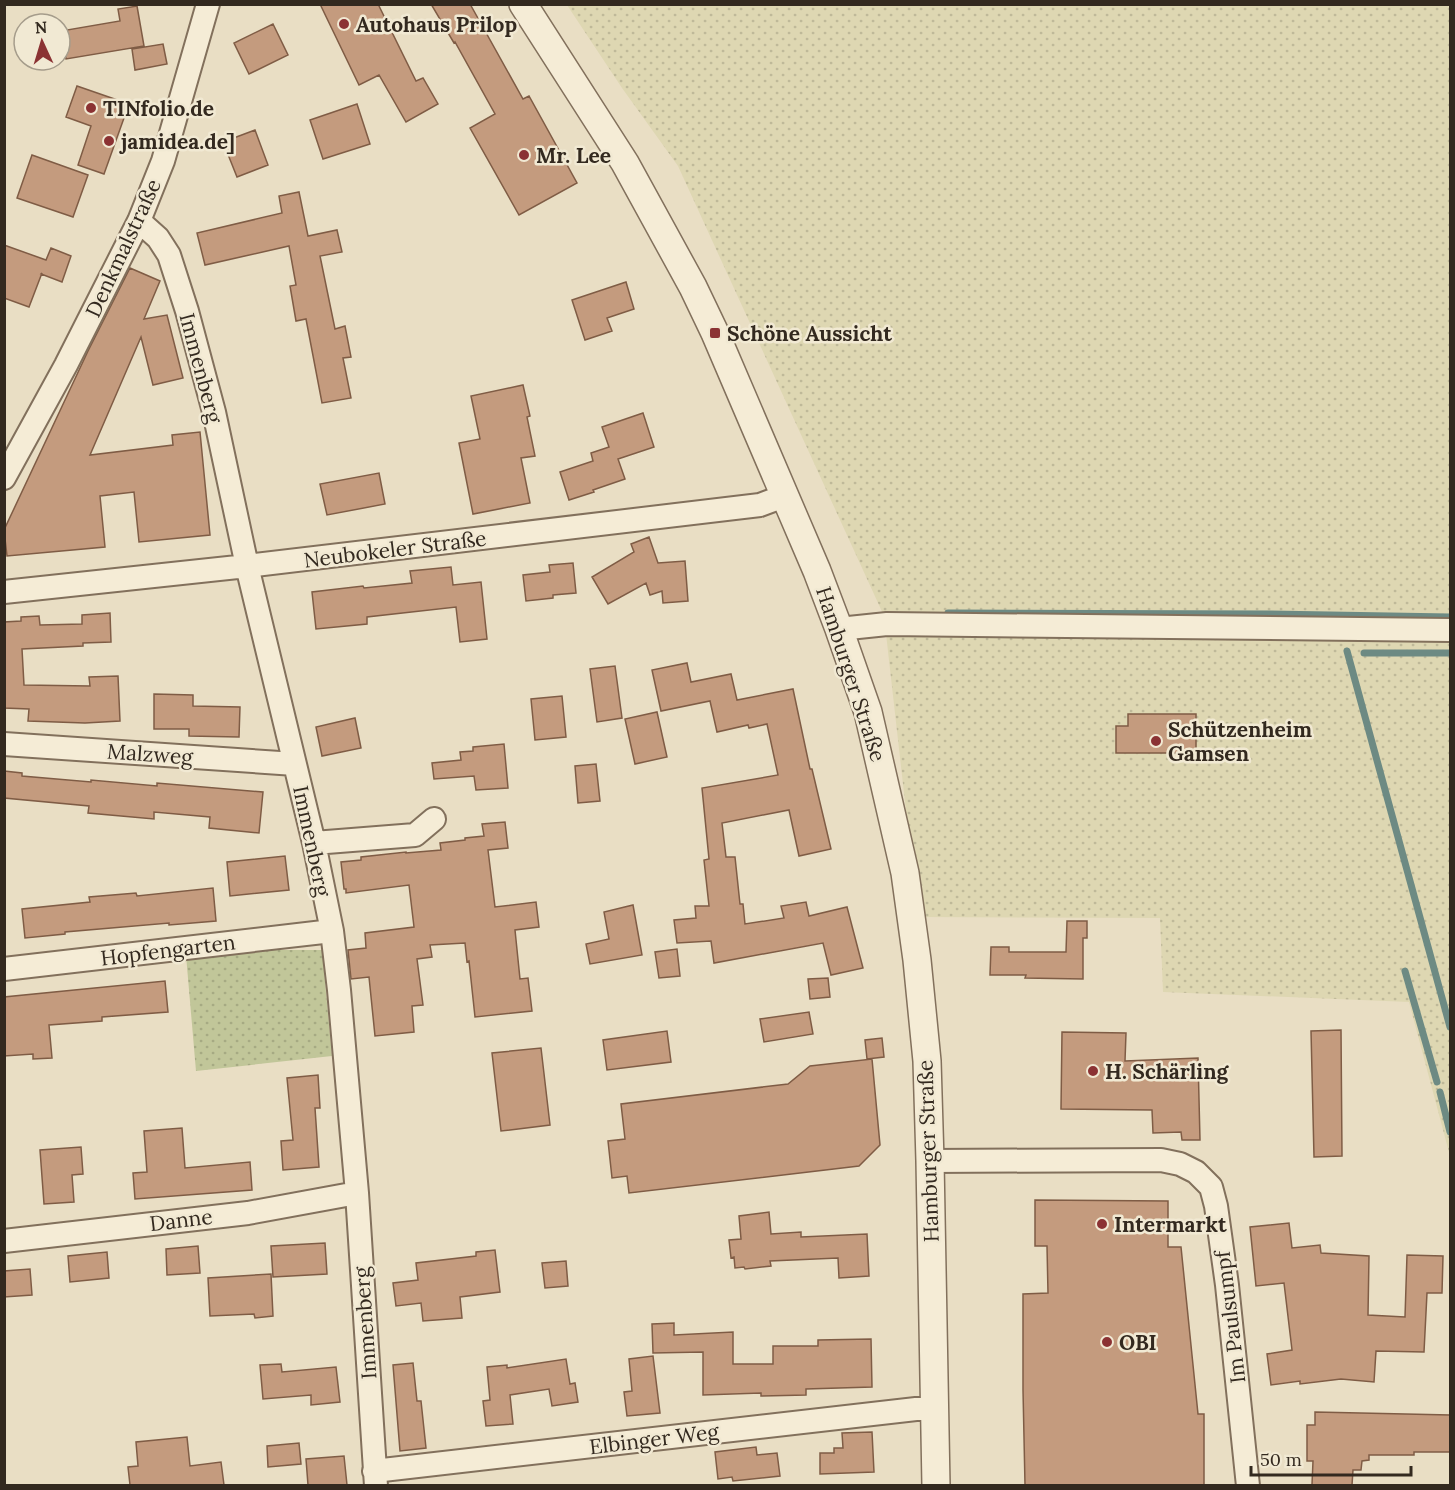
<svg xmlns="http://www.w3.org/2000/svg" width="1455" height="1490" font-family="Lora,serif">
<defs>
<pattern id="farmland-dots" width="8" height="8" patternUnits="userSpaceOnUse" patternTransform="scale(1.5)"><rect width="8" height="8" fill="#ded7b2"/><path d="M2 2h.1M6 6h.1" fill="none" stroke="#bfb999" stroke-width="1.8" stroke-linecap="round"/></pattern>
<pattern id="grass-dots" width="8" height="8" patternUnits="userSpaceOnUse" patternTransform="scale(1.5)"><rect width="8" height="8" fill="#c1c699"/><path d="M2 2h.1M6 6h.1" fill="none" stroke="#a6aa83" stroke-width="1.8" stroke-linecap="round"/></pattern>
</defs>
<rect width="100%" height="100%" fill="#e9dec4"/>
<path fill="url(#farmland-dots)" d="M567 5H1450V1156L1409 1002 1163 992 1160 918 918 917 884 616 678 166 622 88Z"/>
<path fill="url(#grass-dots)" d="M250 950H322L332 1056 196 1071 186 955Z"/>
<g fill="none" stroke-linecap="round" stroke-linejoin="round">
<path stroke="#6d8a83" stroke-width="7" d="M948 613 1269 614 1450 617
M1347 651 1450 1027
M1364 653H1450
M1405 971 1437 1082
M1440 1092 1450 1132"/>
</g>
<path fill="#c49b7e" stroke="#7f5c45" stroke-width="1.5" d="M320 4H378L416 81 423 78 438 104 406 122 379 75 359 85Z
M431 4H470L523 99 529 96 577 183 519 215 470 128 495 114 455 42 454 43Z
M137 6 144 46 66 59 61 31 120 21 118 9Z
M273 24 288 55 249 74 234 43Z
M163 44 167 64 135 70 132 49Z
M77 86 129 104 104 174 78 165 91 126 66 117Z
M357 104 370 144 323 159 310 120Z
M255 130 268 165 237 177 223 142Z
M32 155 88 175 73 217 17 198Z
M299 192 308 236 337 230 342 252 320 256 335 329 345 326 351 357 343 358 351 398 322 403 306 319 296 321 290 286 296 285 289 246 205 265 197 233 282 213 279 196Z
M4 245 46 260 51 248 71 256 62 282 41 274 42 273 29 307 4 298Z
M130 268 160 281 144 319 167 315 183 378 153 385 141 337 90 455 173 445 172 435 200 432 210 535 139 542 134 492 100 496 105 547 7 556 4 530 88 351Z
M626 282 634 309 607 318 612 331 585 340 572 300Z
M523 385 530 416 527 417 535 456 521 458 530 503 473 514 459 443 480 439 471 396Z
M643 413 654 447 618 459 625 479 593 490 594 492 569 500 560 472 593 461 591 453 609 447 602 427Z
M379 473 385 504 327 515 320 484Z
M649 537 658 563 685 561 688 601 663 603 662 591 650 595 646 583 608 604 592 577 634 552 631 544Z
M573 563 576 593 553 595V598L526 601 523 575 550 572 549 565Z
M451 567 453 585 481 582 487 639 460 642 456 607 367 617V624L316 629 312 592 363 586 364 588 412 583 410 571Z
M110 613 111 642 83 643V646L22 649 24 685 90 686 89 677 118 676 120 721 85 723 28 721 29 709 4 708V622L21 621V617L39 616 40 625 82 624V615Z
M687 663 691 682 731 674 737 700 793 689 810 769H812L831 849 799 856 789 810 722 823 726 857H735L740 904H743L745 924 784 918 781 906 806 902 809 916 847 907 863 968 831 975 823 943 714 963 711 941 677 943 674 920 696 918 695 906H709L704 860 709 859 702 788 778 775 767 724 749 728 748 725 717 732 710 701 661 711 652 670Z
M615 666 622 718 597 722 590 669Z
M154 694 193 695V706L240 707 239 737 189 736V729H154Z
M562 696 566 737 535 740 531 699Z
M657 712 667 757 635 764 625 719Z
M1128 714H1196V753H1116V726H1128Z
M355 718 361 748 322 756 316 727Z
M504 744 508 788 476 790 474 776 434 779 432 763 461 760 460 752 473 751V747Z
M596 764 600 801 578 803 575 766Z
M4 771 22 773V776L91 782V780L157 786V783L263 792 259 833 209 828 210 817 154 812V819L88 813 89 806 4 798Z
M505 822 508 848 488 850 495 907 536 902 539 927 515 930 520 979 528 978 532 1011 475 1017 469 961 467 962 465 943 430 945 432 957 417 959 423 1005 412 1006 414 1032 375 1036 369 977 351 979 348 950 366 948 365 933 414 927 409 885 346 893V889H344L341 862 361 860V857L406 852V853L441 850 440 843 465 840V838L484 836 482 824Z
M285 856 289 890 230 896 227 862Z
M213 888 216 921 169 925V923L65 932V934L25 938 22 909 90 902 89 897 136 893 137 896Z
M633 905 642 955 590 964 586 944 609 939 604 912Z
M1067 921H1087V938H1083V979L1025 978 1026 975H990L991 947H1009V952H1066Z
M677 949 680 976 659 978 655 952Z
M828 978 830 997 810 999 808 979Z
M165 981 168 1012 102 1017V1021L49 1025 52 1058 33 1059V1054L4 1056V997Z
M809 1012 813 1034 764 1042 760 1019Z
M1341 1030 1342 1156 1314 1157 1311 1031Z
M667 1031 671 1062 607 1070 603 1040Z
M1062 1032 1126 1033 1125 1061 1198 1058 1200 1140H1182L1181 1132 1153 1133 1152 1110 1061 1109Z
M882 1038 884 1057 867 1059 865 1040Z
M541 1048 550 1125 501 1131 492 1053Z
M872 1059 880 1145 859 1166 629 1193 627 1176 612 1178 608 1141 625 1139 621 1104 788 1084 810 1066Z
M318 1075 320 1108H315L319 1167 283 1170 281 1141 293 1140 287 1078Z
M182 1128 185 1168 250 1162 252 1190 135 1199 133 1173 147 1172 144 1131Z
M81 1147 83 1174 72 1175 74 1202 44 1204 40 1150Z
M1035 1200 1168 1201V1247H1181L1198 1414H1204V1485H1025L1023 1390V1294L1048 1293 1047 1246H1035Z
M769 1212 771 1234 801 1232V1237L867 1234 869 1276 839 1278 838 1258 770 1261 771 1266 745 1269 744 1267 735 1268 734 1257 731 1258 729 1240 741 1239 739 1216Z
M1289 1223 1292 1248 1320 1245 1321 1253 1369 1256 1368 1315 1405 1317 1407 1255 1443 1256 1442 1293H1427L1424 1352 1376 1351 1374 1382 1341 1379 1300 1384V1381L1271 1385 1267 1354 1292 1350 1284 1283 1256 1286 1250 1227Z
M325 1243 327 1274 273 1277 271 1246Z
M198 1246 200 1273 167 1275 166 1249Z
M495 1250 500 1292 460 1297 462 1318 423 1321 421 1303 396 1306 393 1283 418 1280 416 1263 476 1256V1252Z
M107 1252 109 1278 70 1282 68 1256Z
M566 1261 568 1286 545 1288 542 1263Z
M30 1269 32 1295 4 1297V1271Z
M271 1274 273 1316 255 1318 254 1314 210 1316 208 1278Z
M674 1323V1335L733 1332V1364H773V1346H818V1340L871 1339 872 1387 806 1389V1395L761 1396V1393L703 1395V1352L653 1353 652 1324Z
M653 1356 660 1413 627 1416 624 1392 632 1391 629 1359Z
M566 1359 570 1384 575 1383 578 1402 552 1406 549 1389 510 1395 513 1424 486 1426 483 1401 490 1400 487 1367 507 1365V1368Z
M413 1363 417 1401H421L426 1448 400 1451 393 1365Z
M281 1364 282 1372 336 1367 340 1402 311 1405V1395L263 1399 260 1365Z
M1315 1412 1450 1415V1452H1414V1455H1369V1460L1362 1461 1361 1470H1353L1352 1485H1312L1313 1461H1307V1425H1315Z
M872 1432 874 1472 820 1474V1453H834V1448H843L842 1433Z
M187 1437 190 1466 221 1462 224 1485H130L128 1467 138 1466 136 1442Z
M299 1443 301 1464 268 1467 267 1446Z
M756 1447 757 1455 777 1453 780 1476 733 1481 732 1477 718 1479 715 1452Z
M344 1456 347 1485H308L306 1459Z"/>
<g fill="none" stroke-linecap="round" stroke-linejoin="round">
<defs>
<path id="minor" d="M139 221 158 238 169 255 187 311 214 412 247 566 314 843 332 931 339 990 357 1193 376 1486
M4 478 66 365 139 221 163 161 208 4
M4 592 247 566 760 505 784 496
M839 629 887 624 1450 630
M4 744 295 764
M314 843 415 835 434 819
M4 969 332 931
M930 1161 1161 1160 1180 1164 1196 1172 1211 1187 1216 1206 1227 1285 1248 1486
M4 1241 248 1213 357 1193
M374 1471 916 1409H934"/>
<path id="tertiary" d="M523 4 625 163 693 287 715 333 817 571 839 629 868 712 905 873 917 960 927 1061 930 1161 936 1486"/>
</defs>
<use href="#minor" stroke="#82705c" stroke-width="26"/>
<use href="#tertiary" stroke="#82705c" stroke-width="30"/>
<use href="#minor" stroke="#f5ecd6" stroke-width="22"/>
<use href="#tertiary" stroke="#f5ecd6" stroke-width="27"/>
</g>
<g fill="#8b3233" stroke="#f1e9d3" stroke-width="2">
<circle cx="344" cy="24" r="6"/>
<circle cx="91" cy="108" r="6"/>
<circle cx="109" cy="141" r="6"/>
<circle cx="524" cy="155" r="6"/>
<rect x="709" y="327" width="12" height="12" rx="3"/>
<circle cx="1156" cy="741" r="6"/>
<circle cx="1093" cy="1071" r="6"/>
<circle cx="1102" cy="1224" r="6"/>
<circle cx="1107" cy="1342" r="6"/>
</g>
<g text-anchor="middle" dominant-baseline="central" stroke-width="5" stroke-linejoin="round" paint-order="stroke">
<g font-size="21" font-weight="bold" fill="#33291f" stroke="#f1e9d3" text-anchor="start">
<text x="356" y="24">Autohaus Prilop</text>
<text x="103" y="108">TINfolio.de</text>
<text x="121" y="141">jamidea.de]</text>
<text x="536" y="155">Mr. Lee</text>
<text x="727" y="333">Schöne Aussicht</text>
<text x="1168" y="729">Schützenheim<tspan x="1168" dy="24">Gamsen</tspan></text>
<text x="1105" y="1071">H. Schärling</text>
<text x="1114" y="1224">Intermarkt</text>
<text x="1119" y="1342">OBI</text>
</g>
<g font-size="21" fill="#33291f" stroke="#f1e9d3">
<text transform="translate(123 248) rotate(-65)">Denkmalstraße</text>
<text transform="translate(201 368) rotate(75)">Immenberg</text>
<text transform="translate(395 549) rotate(-7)">Neubokeler Straße</text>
<text transform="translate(851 674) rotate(72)">Hamburger Straße</text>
<text transform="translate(150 754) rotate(4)">Malzweg</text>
<text transform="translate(312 841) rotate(78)">Immenberg</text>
<text transform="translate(168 950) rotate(-7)">Hopfengarten</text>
<text transform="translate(928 1151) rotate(-92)">Hamburger Straße</text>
<text transform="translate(181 1220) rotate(-7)">Danne</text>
<text transform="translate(1230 1317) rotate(-97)">Im Paulsumpf</text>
<text transform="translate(365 1323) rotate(-94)">Immenberg</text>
<text transform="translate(654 1439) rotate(-7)">Elbinger Weg</text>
</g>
</g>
<rect width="1455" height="1490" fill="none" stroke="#33291f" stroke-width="12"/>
<g transform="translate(42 42) rotate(356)"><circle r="28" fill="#f1e9d3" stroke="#a59c8b" stroke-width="1.5"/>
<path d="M0-4.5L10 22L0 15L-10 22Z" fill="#8b3233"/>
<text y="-9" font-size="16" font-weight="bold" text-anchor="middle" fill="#33291f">N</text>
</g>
<path d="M1251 1466v9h160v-9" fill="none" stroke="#33291f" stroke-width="3"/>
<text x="1260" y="1466" font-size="18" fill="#33291f" stroke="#f1e9d3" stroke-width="4.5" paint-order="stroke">50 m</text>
</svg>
